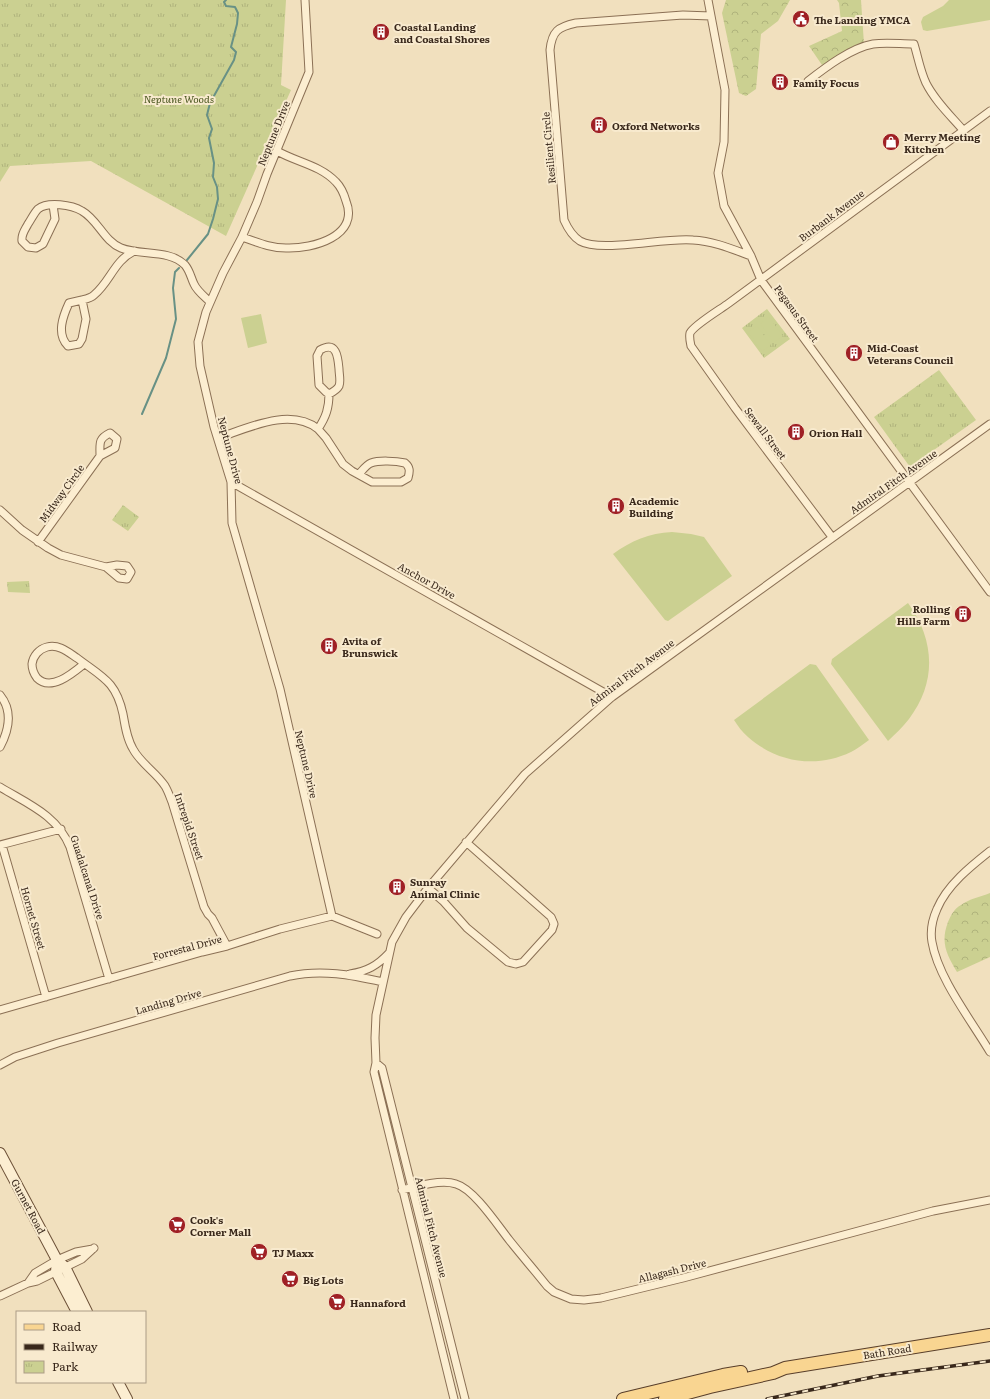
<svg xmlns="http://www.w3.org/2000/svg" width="990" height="1399" font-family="Literata,serif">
<defs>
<pattern id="forest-crowns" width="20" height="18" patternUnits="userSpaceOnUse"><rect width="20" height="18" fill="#cbd091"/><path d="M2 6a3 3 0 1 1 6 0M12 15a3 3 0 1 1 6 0" fill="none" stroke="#afb37c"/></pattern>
<pattern id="park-tufts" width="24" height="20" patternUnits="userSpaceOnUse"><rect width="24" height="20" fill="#cbd091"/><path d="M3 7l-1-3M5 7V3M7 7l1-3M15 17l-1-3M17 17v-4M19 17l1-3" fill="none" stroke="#afb37c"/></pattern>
</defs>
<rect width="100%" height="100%" fill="#f1e0be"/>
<path fill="url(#forest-crowns)" d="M726 0H790L778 21 761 34 756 89 746 96 739 93 722 13Z
M837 0H861L864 44 822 65 809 46 842 31 839 3Z
M990 893V957L957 972C947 955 940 943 948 922 951 915 954 909 961 905 969 899 980 897 990 893Z"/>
<path fill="url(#park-tufts)" d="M0 0H286L281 85 291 90 226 236 91 161 10 166 0 182Z
M767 309 790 339 764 358 742 328Z
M939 370 976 420 910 467 874 417Z
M123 505 139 517 128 531 112 520Z
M29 581 30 593 8 592 7 582Z"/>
<path fill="#cbd091" d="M949 0H990V20L927 31 923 30 921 22 923 17 943 6Z
M261 314 267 343 248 348 241 318Z
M769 317 783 336 774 342 760 324Z
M757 326 771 345 762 351 748 332Z
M672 532 691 534 704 537 732 576 668 621 665 620 613 554C631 541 649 533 672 532Z
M908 603C935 640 937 682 909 719 903 727 895 734 888 741L831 664 832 659Z
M810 664 816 665 869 740C863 744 857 749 851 752 816 769 776 762 748 737 742 732 738 726 734 720Z"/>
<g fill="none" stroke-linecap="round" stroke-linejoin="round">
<path stroke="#689185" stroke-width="2" d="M187 260 208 234 213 219 218 199 217 187 213 177 214 163 209 138 212 129 207 115 210 103 234 60 236 52 231 47 237 24 238 13 235 7 226 6 224 2 226 0
M142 414 166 358 176 319 173 288 175 272 179 268"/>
<defs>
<path id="minor" d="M305 0 309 72 267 174 257 202 242 237 223 273 206 312 198 342 200 366 214 427 231 482 232 523 280 689 332 916
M708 0 725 90 724 142 718 173 724 206 751 256 761 280 990 592
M711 16 683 15 576 23C558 27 552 31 550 50L564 220C568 229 572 236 580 241 601 253 665 237 693 240 713 241 732 249 751 256
M808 81C826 67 851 48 873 44 886 42 900 44 914 44 918 57 920 70 926 83 935 101 950 115 963 130
M53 205 55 219 43 244 36 248 28 247 22 241C21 234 25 230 28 224 31 220 34 213 38 209 48 201 72 205 82 211 98 220 104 241 121 248 141 256 169 249 185 265 190 271 191 278 194 284 197 291 205 297 210 302
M242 237C257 242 270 248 286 248 313 249 360 236 346 201 344 194 341 187 336 182 320 165 296 162 277 151
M82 300 69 303C63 316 56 334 68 346L79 344 82 339 86 319 82 300C86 299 91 298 94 295 110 282 114 261 134 251
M318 429 326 438 343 464 352 471 372 482H401L408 478C410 471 410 467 405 463 396 461 379 460 371 463 366 465 362 471 359 474
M218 438C248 428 290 407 318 429 326 417 329 408 329 394L326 392 319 385 317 356 320 350C337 340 338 358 339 369 339 374 341 381 339 386 337 390 333 392 329 394
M231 482 612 697
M0 510 22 530 48 548 61 555 106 567 117 565 127 566 131 572 127 579 119 578 106 567
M832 537 735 408 691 346C690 341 689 337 690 333 694 325 721 309 729 303L990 111
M38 542 100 456 115 448 117 439 110 433C98 439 100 443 100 456
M84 664C73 673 51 692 37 678 34 674 32 669 32 664 33 656 39 649 47 647 59 644 68 652 77 658 102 677 116 681 123 714 125 726 127 739 133 749 141 764 156 772 165 786 168 791 170 797 172 802L204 907 208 914 212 918 227 946
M0 695C13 711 9 730 0 747
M0 787C28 804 57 815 70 847L109 979
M0 845 61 829
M2 845 46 997
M990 851C971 866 947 885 937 909 933 918 930 931 932 942 938 978 971 1020 990 1052
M428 888 443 901 467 928 508 962 516 964 523 962 552 930 554 924 551 917 466 842
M350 974C367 971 377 966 389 953
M0 1010 202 952 227 946 280 929 332 916 377 934
M376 1063 382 1068 465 1399
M0 1065 15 1057 58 1043 290 976C322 969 351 975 383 982
M402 1190C417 1186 442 1179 456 1184 474 1189 498 1226 510 1241 522 1256 535 1271 547 1286L554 1292 571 1299 584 1300 601 1298 683 1278 933 1211 990 1200
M28 1283 35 1273 57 1260 76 1252 93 1249
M0 1296 28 1283 37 1281 82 1259 94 1248
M454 1399 374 1072 376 1063 375 1038 376 1015 392 942 406 917 428 888 525 774 612 697 990 424"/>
<path id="secondary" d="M0 1153 57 1260 65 1267 87 1312
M57 1260 56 1272 77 1312
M118 1382 127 1399"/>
<path id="primary" d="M623 1399 723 1375 741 1372
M665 1399 710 1387 773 1373 785 1368 990 1335"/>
</defs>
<use href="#minor" stroke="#8b7055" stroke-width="9"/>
<use href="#secondary" stroke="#6d5138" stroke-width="12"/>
<use href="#primary" stroke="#583e2a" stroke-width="14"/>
<use href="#minor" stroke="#fceed1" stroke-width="7"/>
<use href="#secondary" stroke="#fceed1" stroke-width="10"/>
<use href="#primary" stroke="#f9d591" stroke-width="12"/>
<defs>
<path id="rail" d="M767 1399 878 1376 990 1361"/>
</defs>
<use href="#rail" stroke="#39281b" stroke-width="3.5"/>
<use href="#rail" stroke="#f8eace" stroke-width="2" stroke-dasharray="6" stroke-linecap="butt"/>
</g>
<defs>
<symbol id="civic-disc" viewBox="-11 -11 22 22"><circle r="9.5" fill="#9f2025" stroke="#f8eace"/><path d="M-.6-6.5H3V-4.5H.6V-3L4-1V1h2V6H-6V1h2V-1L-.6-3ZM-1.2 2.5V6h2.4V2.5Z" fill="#fff"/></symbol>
<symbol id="building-disc" viewBox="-11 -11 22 22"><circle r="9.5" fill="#9f2025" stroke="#f8eace"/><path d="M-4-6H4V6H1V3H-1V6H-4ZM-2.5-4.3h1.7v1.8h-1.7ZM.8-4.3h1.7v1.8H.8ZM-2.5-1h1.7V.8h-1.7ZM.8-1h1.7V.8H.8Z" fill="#fff"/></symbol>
<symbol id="shop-disc" viewBox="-11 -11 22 22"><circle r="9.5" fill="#9f2025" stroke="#f8eace"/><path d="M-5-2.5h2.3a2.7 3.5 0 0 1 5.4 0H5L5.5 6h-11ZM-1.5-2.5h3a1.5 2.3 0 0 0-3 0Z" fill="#fff"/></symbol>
<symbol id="supermarket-disc" viewBox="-11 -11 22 22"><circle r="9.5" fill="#9f2025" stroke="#f8eace"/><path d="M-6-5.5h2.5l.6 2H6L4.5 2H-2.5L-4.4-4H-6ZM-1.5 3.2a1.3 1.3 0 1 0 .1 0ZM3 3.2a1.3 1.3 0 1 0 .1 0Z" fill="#fff"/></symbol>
</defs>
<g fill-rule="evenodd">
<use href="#civic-disc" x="791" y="9" width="20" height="20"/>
<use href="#building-disc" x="371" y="22" width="20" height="20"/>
<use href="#building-disc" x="770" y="72" width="20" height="20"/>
<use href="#building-disc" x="589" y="115" width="20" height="20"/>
<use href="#shop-disc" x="881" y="132" width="20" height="20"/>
<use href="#building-disc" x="844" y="343" width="20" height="20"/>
<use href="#building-disc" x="786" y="422" width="20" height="20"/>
<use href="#building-disc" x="606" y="496" width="20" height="20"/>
<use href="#building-disc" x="953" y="604" width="20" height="20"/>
<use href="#building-disc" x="319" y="636" width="20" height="20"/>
<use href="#building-disc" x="387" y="877" width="20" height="20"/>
<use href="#supermarket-disc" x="167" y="1215" width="20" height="20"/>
<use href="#supermarket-disc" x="249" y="1242" width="20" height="20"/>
<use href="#supermarket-disc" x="280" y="1269" width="20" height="20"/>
<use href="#supermarket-disc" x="327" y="1292" width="20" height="20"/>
</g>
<g text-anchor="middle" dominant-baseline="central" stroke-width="4" stroke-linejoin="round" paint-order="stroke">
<g font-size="10" font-weight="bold" fill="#39281b" stroke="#f8eace" text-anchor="start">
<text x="814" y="19">The Landing YMCA</text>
<text x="394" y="26">Coastal Landing<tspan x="394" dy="12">and Coastal Shores</tspan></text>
<text x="793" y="82">Family Focus</text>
<text x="612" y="125">Oxford Networks</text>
<text x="904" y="136">Merry Meeting<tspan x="904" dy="12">Kitchen</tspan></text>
<text x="867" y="347">Mid-Coast<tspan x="867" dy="12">Veterans Council</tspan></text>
<text x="809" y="432">Orion Hall</text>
<text x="629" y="500">Academic<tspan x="629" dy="12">Building</tspan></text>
<text x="950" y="608" text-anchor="end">Rolling<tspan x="950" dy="12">Hills Farm</tspan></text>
<text x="342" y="640">Avita of<tspan x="342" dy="12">Brunswick</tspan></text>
<text x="410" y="881">Sunray<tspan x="410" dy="12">Animal Clinic</tspan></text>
<text x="190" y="1219">Cook's<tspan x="190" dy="12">Corner Mall</tspan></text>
<text x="272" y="1252">TJ Maxx</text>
<text x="303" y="1279">Big Lots</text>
<text x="350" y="1302">Hannaford</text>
</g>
<g font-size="10" font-style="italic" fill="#4b5720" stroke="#f8eace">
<text x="179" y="98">Neptune Woods</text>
</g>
<g font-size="10" fill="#39281b" stroke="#f8eace">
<text transform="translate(273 133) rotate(-68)">Neptune Drive</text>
<text transform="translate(548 148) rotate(-95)">Resilient Circle</text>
<text transform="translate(831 215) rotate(-37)">Burbank Avenue</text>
<text transform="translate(797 313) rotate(54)">Pegasus Street</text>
<text transform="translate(766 433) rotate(53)">Sewall Street</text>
<text transform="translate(231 450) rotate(75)">Neptune Drive</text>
<text transform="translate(893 481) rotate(-35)">Admiral Fitch Avenue</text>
<text transform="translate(61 493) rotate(-54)">Midway Circle</text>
<text transform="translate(427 580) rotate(29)">Anchor Drive</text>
<text transform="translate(631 672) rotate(-37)">Admiral Fitch Avenue</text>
<text transform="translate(307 764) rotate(77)">Neptune Drive</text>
<text transform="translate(190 826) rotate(71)">Intrepid Street</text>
<text transform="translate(88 877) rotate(72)">Guadalcanal Drive</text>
<text transform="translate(34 918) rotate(74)">Hornet Street</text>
<text transform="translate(187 947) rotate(-15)">Forrestal Drive</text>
<text transform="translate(168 1001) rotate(-16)">Landing Drive</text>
<text transform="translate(29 1206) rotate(62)">Gurnet Road</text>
<text transform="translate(432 1227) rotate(76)">Admiral Fitch Avenue</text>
<text transform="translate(672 1270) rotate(-14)">Allagash Drive</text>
<text transform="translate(887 1351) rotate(-9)">Bath Road</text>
</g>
</g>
<rect x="16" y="1311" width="130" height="72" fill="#f8eace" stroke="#ac9c86"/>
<rect x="24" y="1324" width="20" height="6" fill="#f9d591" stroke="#ac9c86"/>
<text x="52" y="1331" font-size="12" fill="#39281b">Road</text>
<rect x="24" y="1344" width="20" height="6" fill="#39281b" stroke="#ac9c86"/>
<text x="52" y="1351" font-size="12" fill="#39281b">Railway</text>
<rect x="24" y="1361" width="20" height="12" fill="url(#park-tufts)" stroke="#ac9c86"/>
<text x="52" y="1371" font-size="12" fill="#39281b">Park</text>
</svg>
